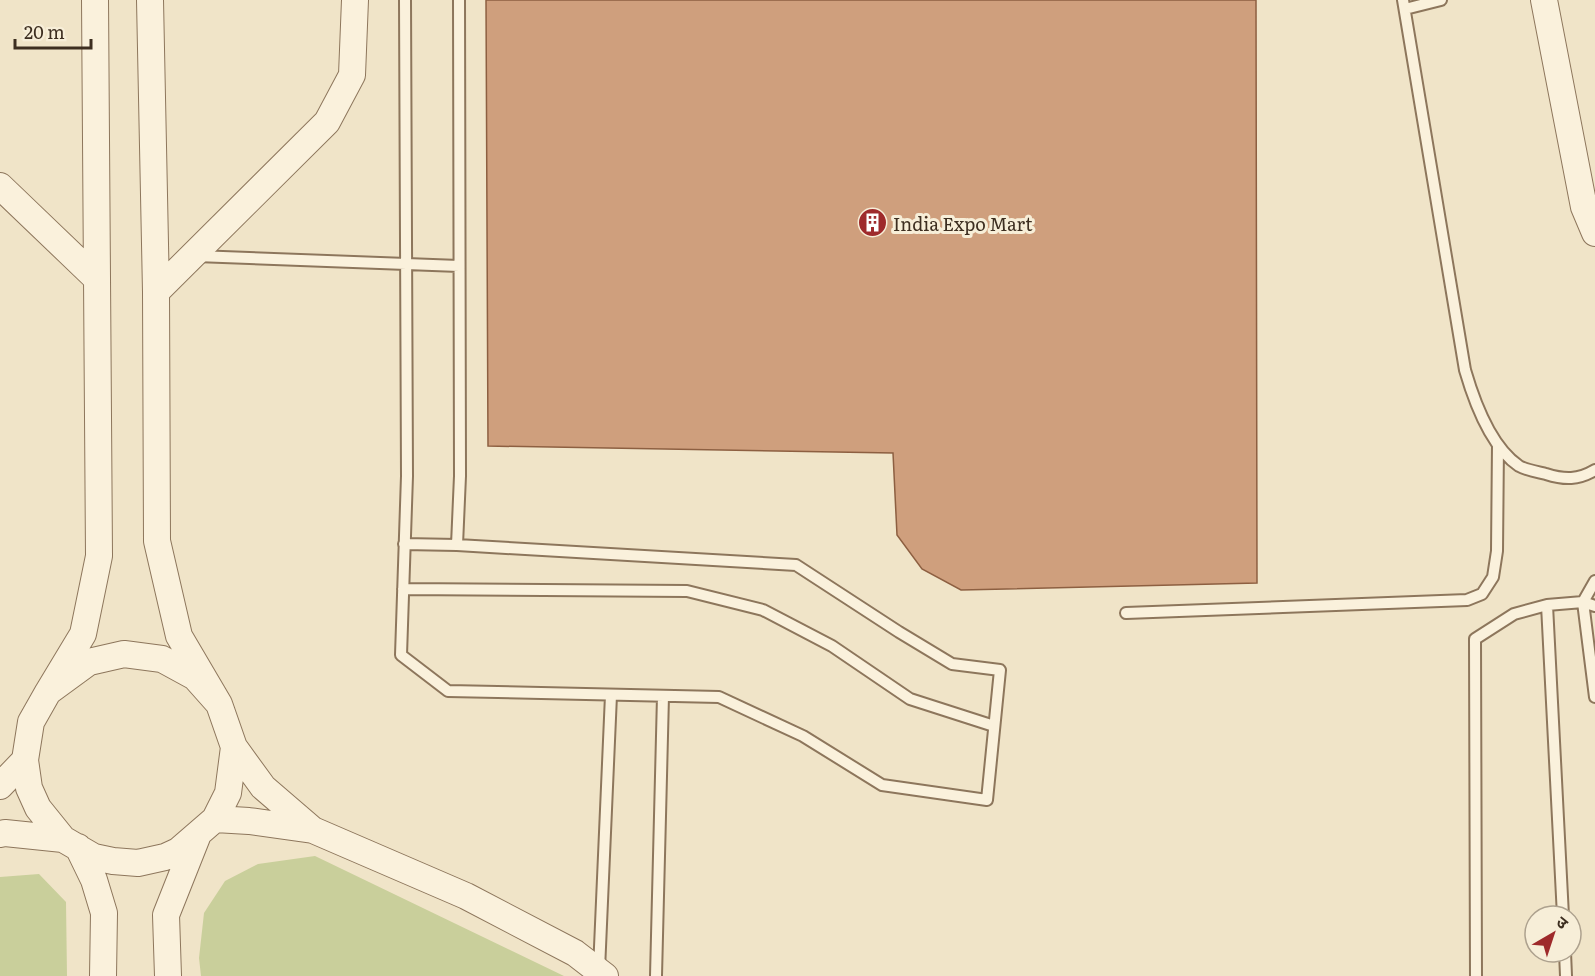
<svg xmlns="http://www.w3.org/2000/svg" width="1595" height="976" font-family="Literata,'Noto Sans Devanagari',serif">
<rect width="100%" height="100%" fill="#f0e4c8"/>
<path fill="#c9cf9b" d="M315 856 564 976H201L199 958 204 913 225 881 258 864Z
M39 874 66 902 67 976H0V877Z"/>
<path fill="#cf9f7d" stroke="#8d5f41" stroke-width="1.5" d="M486 0H1256L1257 583 961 590 922 569 897 535 893 453 488 446Z"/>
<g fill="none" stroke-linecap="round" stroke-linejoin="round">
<defs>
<path id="service" d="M405 0 407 476 401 655 448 691 719 697 803 736 882 785 987 800 1000 670 952 664 899 632 796 565 457 545 460 476 459 0
M1403 0 1465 370C1474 401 1491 447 1519 466 1526 470 1538 472 1546 474 1565 480 1578 480 1595 470
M1405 9 1441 0
M196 256 459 266
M404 544 457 545
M1595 581 1583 602 1595 697
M403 589 687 591 763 610 832 646 910 699 994 726
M1547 605 1563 916
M1126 613 1467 600 1482 594 1493 577 1497 551 1498 445
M1565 952 1566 976
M599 970 611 695
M656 976 663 696
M1476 976 1475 639 1514 614 1547 605 1583 602 1595 606"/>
<path id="tertiary" d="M150 0 156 292 157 541 179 636 219 704
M1544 0 1584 207 1595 233
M0 186 97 279
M156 292 327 122 352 75 355 0
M48 692 83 634 99 556 95 0
M234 747 263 787 313 830
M0 786 25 760 31 722 48 692 89 662 124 654 162 659 195 677 219 704 234 747 228 793 215 819 178 851 165 857 138 863 113 861 94 857 63 839 38 808 29 788 25 760
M215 819 249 821 313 830 466 896 575 953 605 976
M0 834 5 833 63 839
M78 847 94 880 104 913 103 976
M168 976 166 915 197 837"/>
</defs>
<use href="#service" stroke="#8d765c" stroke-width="14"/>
<use href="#tertiary" stroke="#8d765c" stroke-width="28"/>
<use href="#service" stroke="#faf1dc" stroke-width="10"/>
<use href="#tertiary" stroke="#faf1dc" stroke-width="26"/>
</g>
<defs>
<symbol id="building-disc" viewBox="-11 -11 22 22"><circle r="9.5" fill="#9e2a2b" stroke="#f7eed8"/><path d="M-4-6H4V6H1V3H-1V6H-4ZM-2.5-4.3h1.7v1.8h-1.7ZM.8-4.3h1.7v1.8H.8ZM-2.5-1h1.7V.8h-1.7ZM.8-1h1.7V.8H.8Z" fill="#fff"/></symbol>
</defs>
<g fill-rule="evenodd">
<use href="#building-disc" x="856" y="206" width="33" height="33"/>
</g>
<g text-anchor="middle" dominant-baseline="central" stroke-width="6" stroke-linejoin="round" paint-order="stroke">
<g font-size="18" fill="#3d2e20" stroke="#f7eed8" text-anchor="start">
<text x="893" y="223">India Expo Mart</text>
</g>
</g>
<g transform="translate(1553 934) rotate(39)"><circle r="28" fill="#f7eed8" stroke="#ada18e" stroke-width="1.5"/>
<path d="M0-4.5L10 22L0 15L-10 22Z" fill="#9e2a2b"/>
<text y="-9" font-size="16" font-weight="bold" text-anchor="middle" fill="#3d2e20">उ</text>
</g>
<path d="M15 39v9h76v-9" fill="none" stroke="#3d2e20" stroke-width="3"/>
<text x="24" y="39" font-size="18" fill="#3d2e20" stroke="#f7eed8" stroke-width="4.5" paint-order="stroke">20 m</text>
</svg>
